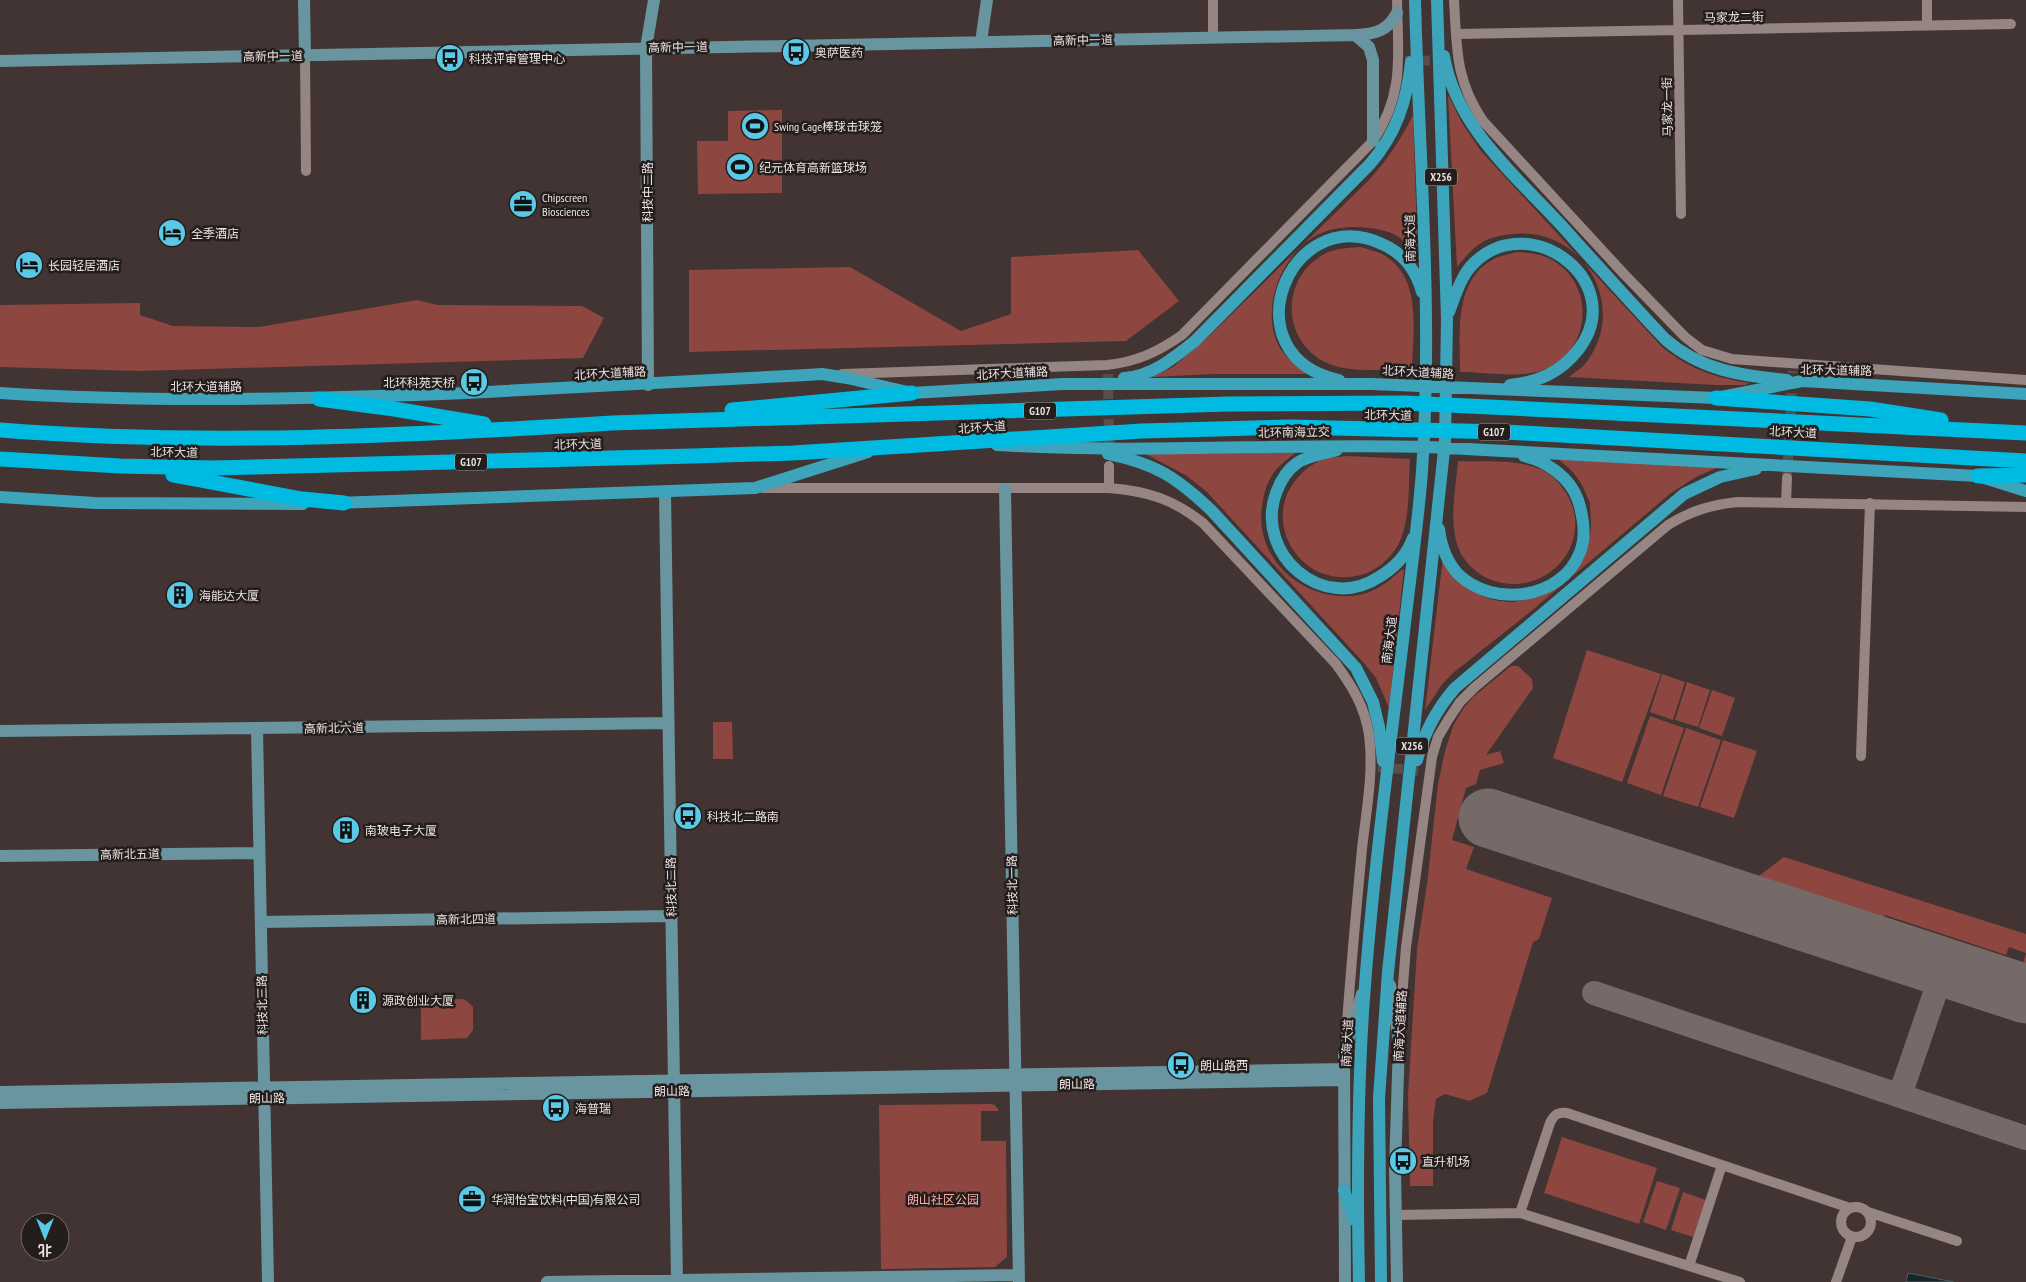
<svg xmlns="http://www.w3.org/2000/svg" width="2026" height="1282" font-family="'PT Sans Narrow','Noto Sans SC',sans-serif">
<rect width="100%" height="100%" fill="#413432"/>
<path fill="#8d4640" d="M1448 95 1462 123 1481 151 1663 348C1692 370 1714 377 1749 383L1745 385H1715L1569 377C1574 373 1580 369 1584 365 1631 309 1584 226 1513 234 1502 235 1490 237 1481 243 1471 249 1464 259 1457 267Z
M782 110V193L698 194 697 141H728V111Z
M1413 115 1418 263C1407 239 1396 231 1369 228 1351 226 1334 227 1317 235 1280 255 1259 311 1280 348 1287 359 1298 367 1308 374H1214L1152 377 1173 367 1205 340 1368 181C1388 159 1400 141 1413 115Z
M1361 247C1367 249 1374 251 1380 253 1423 274 1413 330 1412 369 1389 369 1354 373 1332 365 1283 347 1278 283 1321 256 1333 248 1347 248 1361 247Z
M1138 250 1179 301 1126 341 689 352V270L850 267 961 331 1011 314V257Z
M1517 252C1531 253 1545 254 1557 263 1598 292 1588 356 1540 371 1518 378 1483 372 1460 372 1460 332 1453 276 1498 257 1504 255 1511 254 1517 252Z
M417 300 438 305 582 306 604 318 583 358 140 371 0 367V305L140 303V315L173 326 259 327Z
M1298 451C1290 457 1282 463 1275 471 1267 481 1264 493 1262 506 1254 561 1306 604 1359 595 1370 593 1383 586 1392 578 1396 575 1399 571 1404 569L1389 708 1376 678 1363 662 1207 492 1187 476 1144 453Z
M1347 456 1410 459C1408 486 1411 520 1398 545 1390 559 1376 571 1361 575 1299 591 1256 517 1302 473 1309 466 1319 460 1328 458 1334 457 1341 457 1347 456Z
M1557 458 1721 466 1696 477 1671 493 1530 612 1453 673 1443 683 1425 710 1443 557 1466 587 1487 598 1499 601 1513 602 1528 599 1547 592 1590 536 1591 526 1590 503 1581 483 1572 471Z
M1458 461C1483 462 1514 459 1537 468 1547 471 1555 478 1561 486 1602 536 1548 603 1489 579 1475 573 1461 559 1457 544 1449 518 1456 487 1458 461Z
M1587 650 1661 674 1622 782 1553 758Z
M1511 666H1518L1532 679 1533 688 1486 755 1500 751 1504 763 1480 770 1476 784 1466 788 1452 840 1474 847 1466 869 1552 898 1539 939 1533 942 1487 1093 1469 1101 1445 1094 1436 1099 1433 1121V1186H1410L1408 1095 1417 949 1427 884 1438 784 1445 751 1453 726 1463 709 1473 697Z
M1662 674 1685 682 1673 720 1650 712Z
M1687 682 1710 690 1698 727 1675 720Z
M1712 690 1735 698 1722 736 1699 728Z
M1650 716 1684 728 1661 795 1627 783Z
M713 722H732L733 759H713Z
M1686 728 1721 740 1698 807 1663 796Z
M1723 740 1757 751 1734 818 1700 807Z
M1784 857 2026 934V979L2019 977 2026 953 2009 947 2006 955 1885 915 1876 931 1743 888Z
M462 999 467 1001 473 1007V1030L467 1038 421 1040V1000Z
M991 1104 995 1105 999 1111H981V1141H1006L1007 1257 995 1267 881 1269 879 1105Z
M1562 1137 1657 1168 1639 1224 1544 1193Z
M1657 1181 1680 1188 1666 1230 1643 1222Z
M1683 1192 1706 1200 1693 1237 1671 1230Z"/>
<path fill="#15262c" stroke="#555e62" d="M1908 1273 1954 1282H1906Z"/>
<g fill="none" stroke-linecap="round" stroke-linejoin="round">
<path stroke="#766a68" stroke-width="24" d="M1594 993 2026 1138
M1900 1095 1944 967"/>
<path stroke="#766a68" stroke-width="59" d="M1488 818 2026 994"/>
<path stroke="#5a4e4c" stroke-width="10" stroke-dasharray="10 5" stroke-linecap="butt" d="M1405 61 1445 60
M1108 374 1109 455
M1787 478 1793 371
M1378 767 1421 771"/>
<path stroke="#958583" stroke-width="10" d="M1213 0V38
M1454 0C1457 48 1455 80 1483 121L1624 274 1685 337 1702 350 1732 359 2026 380
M1678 0 1681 214
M1927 0V25
M1456 34 2011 24
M305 55 306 171
M842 374 1107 365C1136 362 1158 352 1182 335L1373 141C1405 93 1398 55 1397 0
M1109 466V488
M763 488H1109C1147 491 1173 499 1203 523L1336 664C1352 686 1365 707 1369 735 1374 772 1366 812 1362 849 1356 912 1350 975 1346 1038
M1786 503 1787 478
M1861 756 1870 503
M1400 1023 1406 947 1432 757 1438 737 1448 720 1460 702 1474 688 1668 525C1690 511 1711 505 1737 502L2026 507
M1841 1222a15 15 0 1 1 30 0a15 15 0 1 1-30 0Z
M1868 1212 1957 1241
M1520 1213 1550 1123C1554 1115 1557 1112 1567 1113L1850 1208
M1396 1215 1520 1213 1740 1282
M1689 1266 1722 1165
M1836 1282 1852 1237"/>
<path stroke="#68959f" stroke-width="12" d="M304 0 305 55
M1355 35 1369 47 1373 60V141
M981 42 987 0
M0 61 1355 35C1375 34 1388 31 1397 13
M648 385 646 48 654 0
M1005 489 1019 1282
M665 492 677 1282
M257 729 268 1282
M0 731 668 723
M0 856 259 853
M261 922 672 916
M1390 985 1399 1041 1395 1168 1397 1282
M0 1092 1344 1069
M0 1103 1344 1080
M547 1282 1019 1275
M1345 1282 1344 1054 1362 994"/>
<path stroke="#3ca5bb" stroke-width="12" d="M1444 56C1456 127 1516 176 1562 226 1596 264 1630 302 1665 339 1700 370 1742 376 1787 380
M1449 312C1456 294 1461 275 1475 262 1532 208 1630 284 1578 350 1560 373 1538 382 1510 385
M1124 378C1152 376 1174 358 1195 341L1370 164C1396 134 1407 101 1411 62
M1339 380C1228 356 1288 201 1382 244 1403 253 1416 270 1422 292
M0 393C156 403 311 399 467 393 586 387 704 381 822 374L847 378 912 393 1063 384H1371L1716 398 1802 381 2026 394
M997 445C1141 454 1285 443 1429 447L1978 476 2026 491
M1337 450C1324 454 1309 455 1297 463 1287 470 1280 482 1276 493 1254 554 1323 614 1379 577 1394 568 1407 555 1413 538
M1108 454C1156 464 1176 477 1211 510L1356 668 1373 702 1379 727 1383 761
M0 497 95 503 303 504
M336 503 755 488 868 452
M1439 529C1441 545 1447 562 1458 574 1493 608 1562 600 1580 552 1587 535 1583 516 1578 500 1570 477 1546 461 1524 456
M1417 760C1424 732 1436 710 1455 688L1684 494 1720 477 1756 469
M1344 1190 1354 1220
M1359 1282C1357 1183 1357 1084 1365 985 1374 867 1390 749 1404 632 1410 578 1418 525 1422 471 1433 315 1419 157 1415 0
M1381 1282 1379 1098 1388 972 1445 441 1447 319 1437 0"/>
<path stroke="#00bbe1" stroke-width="15" d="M1716 398 1870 409 1941 420
M319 399 394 409 484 424
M732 410 912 393
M0 430C204 446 408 436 612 423L1229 404 1405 403 2026 433
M0 459 120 466 213 468 693 456 793 453 1142 431 1290 427 1505 432 2026 461
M173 475 302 499 344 503
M1978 476 2026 475"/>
</g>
<defs>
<symbol id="bus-disc" viewBox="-11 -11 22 22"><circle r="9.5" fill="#5bc8e6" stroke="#231d1c"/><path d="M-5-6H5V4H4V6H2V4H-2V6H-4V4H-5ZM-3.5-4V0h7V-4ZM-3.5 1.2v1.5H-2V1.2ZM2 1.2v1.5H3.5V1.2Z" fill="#111"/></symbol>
<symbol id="stadium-disc" viewBox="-11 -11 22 22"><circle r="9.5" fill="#5bc8e6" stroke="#231d1c"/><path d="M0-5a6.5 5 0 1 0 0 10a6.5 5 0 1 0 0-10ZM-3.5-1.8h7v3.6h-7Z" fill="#111"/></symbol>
<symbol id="office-disc" viewBox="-11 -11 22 22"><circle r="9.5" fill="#5bc8e6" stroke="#231d1c"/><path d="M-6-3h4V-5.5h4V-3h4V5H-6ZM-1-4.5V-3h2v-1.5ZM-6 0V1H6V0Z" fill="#111"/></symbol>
<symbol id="hotel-disc" viewBox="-11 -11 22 22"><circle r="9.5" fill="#5bc8e6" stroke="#231d1c"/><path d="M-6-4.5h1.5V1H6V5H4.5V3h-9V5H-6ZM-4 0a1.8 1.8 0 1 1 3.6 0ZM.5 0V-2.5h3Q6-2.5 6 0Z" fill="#111"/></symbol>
<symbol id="building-disc" viewBox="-11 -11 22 22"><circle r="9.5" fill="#5bc8e6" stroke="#231d1c"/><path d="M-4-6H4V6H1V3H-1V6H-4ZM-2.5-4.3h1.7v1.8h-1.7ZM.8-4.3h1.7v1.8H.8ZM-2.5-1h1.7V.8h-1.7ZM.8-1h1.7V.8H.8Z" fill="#111"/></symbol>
</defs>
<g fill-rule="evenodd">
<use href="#bus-disc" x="780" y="36" width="32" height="32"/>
<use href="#bus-disc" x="434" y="42" width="32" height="32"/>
<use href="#stadium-disc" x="739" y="110" width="32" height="32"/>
<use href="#stadium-disc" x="724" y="151" width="32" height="32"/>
<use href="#office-disc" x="507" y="188" width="32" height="32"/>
<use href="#hotel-disc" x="156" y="217" width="32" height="32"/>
<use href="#hotel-disc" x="13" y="249" width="32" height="32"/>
<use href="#bus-disc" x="458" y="366" width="32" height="32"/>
<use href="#building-disc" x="164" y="579" width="32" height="32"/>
<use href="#bus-disc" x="672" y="800" width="32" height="32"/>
<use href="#building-disc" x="330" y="814" width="32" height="32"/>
<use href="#building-disc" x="347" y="984" width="32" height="32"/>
<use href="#bus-disc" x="1165" y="1049" width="32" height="32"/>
<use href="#bus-disc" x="540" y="1092" width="32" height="32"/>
<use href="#bus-disc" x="1387" y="1145" width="32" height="32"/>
<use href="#office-disc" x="456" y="1183" width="32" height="32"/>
</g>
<g text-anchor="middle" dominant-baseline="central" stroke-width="5" stroke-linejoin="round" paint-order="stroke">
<g fill="#231d1c" stroke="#afa7a6" stroke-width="1">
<rect x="1425" y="168.5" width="32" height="17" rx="4"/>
<rect x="1024" y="402.5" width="32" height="17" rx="4"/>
<rect x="1478" y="423.5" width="32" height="17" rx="4"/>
<rect x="455" y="453.5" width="32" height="17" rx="4"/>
<rect x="1396" y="737.5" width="32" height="17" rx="4"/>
</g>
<g font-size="11" font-weight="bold" fill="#ebe2e1">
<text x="1441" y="177">X256</text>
<text x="1040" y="411">G107</text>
<text x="1494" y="432">G107</text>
<text x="471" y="462">G107</text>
<text x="1412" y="746">X256</text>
</g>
<g font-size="12" fill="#ebe2e1" stroke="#231d1c">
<text transform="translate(1734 17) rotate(-1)">马家龙二街</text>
<text transform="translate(1083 40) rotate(-1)">高新中一道</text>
<text transform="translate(678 47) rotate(-1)">高新中一道</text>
<text transform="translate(273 56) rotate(-1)">高新中一道</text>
<text transform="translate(1667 107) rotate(-91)">马家龙一街</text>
<text transform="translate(647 192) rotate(-90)">科技中二路</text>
<text transform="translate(1410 238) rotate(-91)">南海大道</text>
<text transform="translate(1836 370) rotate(1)">北环大道辅路</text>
<text transform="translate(1418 372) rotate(3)">北环大道辅路</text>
<text transform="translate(610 373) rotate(-3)">北环大道辅路</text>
<text transform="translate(1012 373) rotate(-3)">北环大道辅路</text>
<text x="206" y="386">北环大道辅路</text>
<text transform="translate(1388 415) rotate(1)">北环大道</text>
<text transform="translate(982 427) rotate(-4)">北环大道</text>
<text transform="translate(1294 432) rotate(-1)">北环南海立交</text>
<text transform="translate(1793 432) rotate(3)">北环大道</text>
<text transform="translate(578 444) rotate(-1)">北环大道</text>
<text transform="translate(174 452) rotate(1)">北环大道</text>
<text transform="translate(1389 640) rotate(-83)">南海大道</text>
<text transform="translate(334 728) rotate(-1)">高新北六道</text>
<text transform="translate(130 854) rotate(-1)">高新北五道</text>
<text transform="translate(1012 885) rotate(-91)">科技北一路</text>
<text transform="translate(671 887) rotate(-91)">科技北二路</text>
<text transform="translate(466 919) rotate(-1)">高新北四道</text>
<text transform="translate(262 1005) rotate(-91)">科技北三路</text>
<text transform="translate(1400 1026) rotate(-87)">南海大道辅路</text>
<text transform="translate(1347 1043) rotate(-87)">南海大道</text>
<text transform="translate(1077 1084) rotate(-1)">朗山路</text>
<text transform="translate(672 1091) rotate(-1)">朗山路</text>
<text transform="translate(267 1098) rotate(-1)">朗山路</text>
</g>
<g font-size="12" fill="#ebe2e1" stroke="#231d1c" text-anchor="start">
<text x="815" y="52">奥萨医药</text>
<text x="469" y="58">科技评审管理中心</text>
<text x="774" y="126">Swing Cage棒球击球笼</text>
<text x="759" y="167">纪元体育高新篮球场</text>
<text x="542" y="197">Chipscreen<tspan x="542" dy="14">Biosciences</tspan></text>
<text x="191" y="233">全季酒店</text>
<text x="48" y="265">长园轻居酒店</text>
<text x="455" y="382" text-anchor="end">北环科苑天桥</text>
<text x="199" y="595">海能达大厦</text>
<text x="707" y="816">科技北二路南</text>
<text x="365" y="830">南玻电子大厦</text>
<text x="382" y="1000">源政创业大厦</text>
<text x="1200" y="1065">朗山路西</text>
<text x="575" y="1108">海普瑞</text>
<text x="1422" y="1161">直升机场</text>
<text x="491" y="1199">华润怡宝饮料(中国)有限公司</text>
</g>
<g font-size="12" fill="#feaea5" stroke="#231d1c">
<text x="943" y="1199">朗山社区公园</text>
</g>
</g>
<g transform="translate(45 1237) rotate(180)"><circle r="24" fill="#231d1c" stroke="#736c6b"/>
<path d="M0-4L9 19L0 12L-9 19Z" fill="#5bc8e6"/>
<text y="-8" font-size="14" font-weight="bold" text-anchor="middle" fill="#ebe2e1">北</text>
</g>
</svg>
